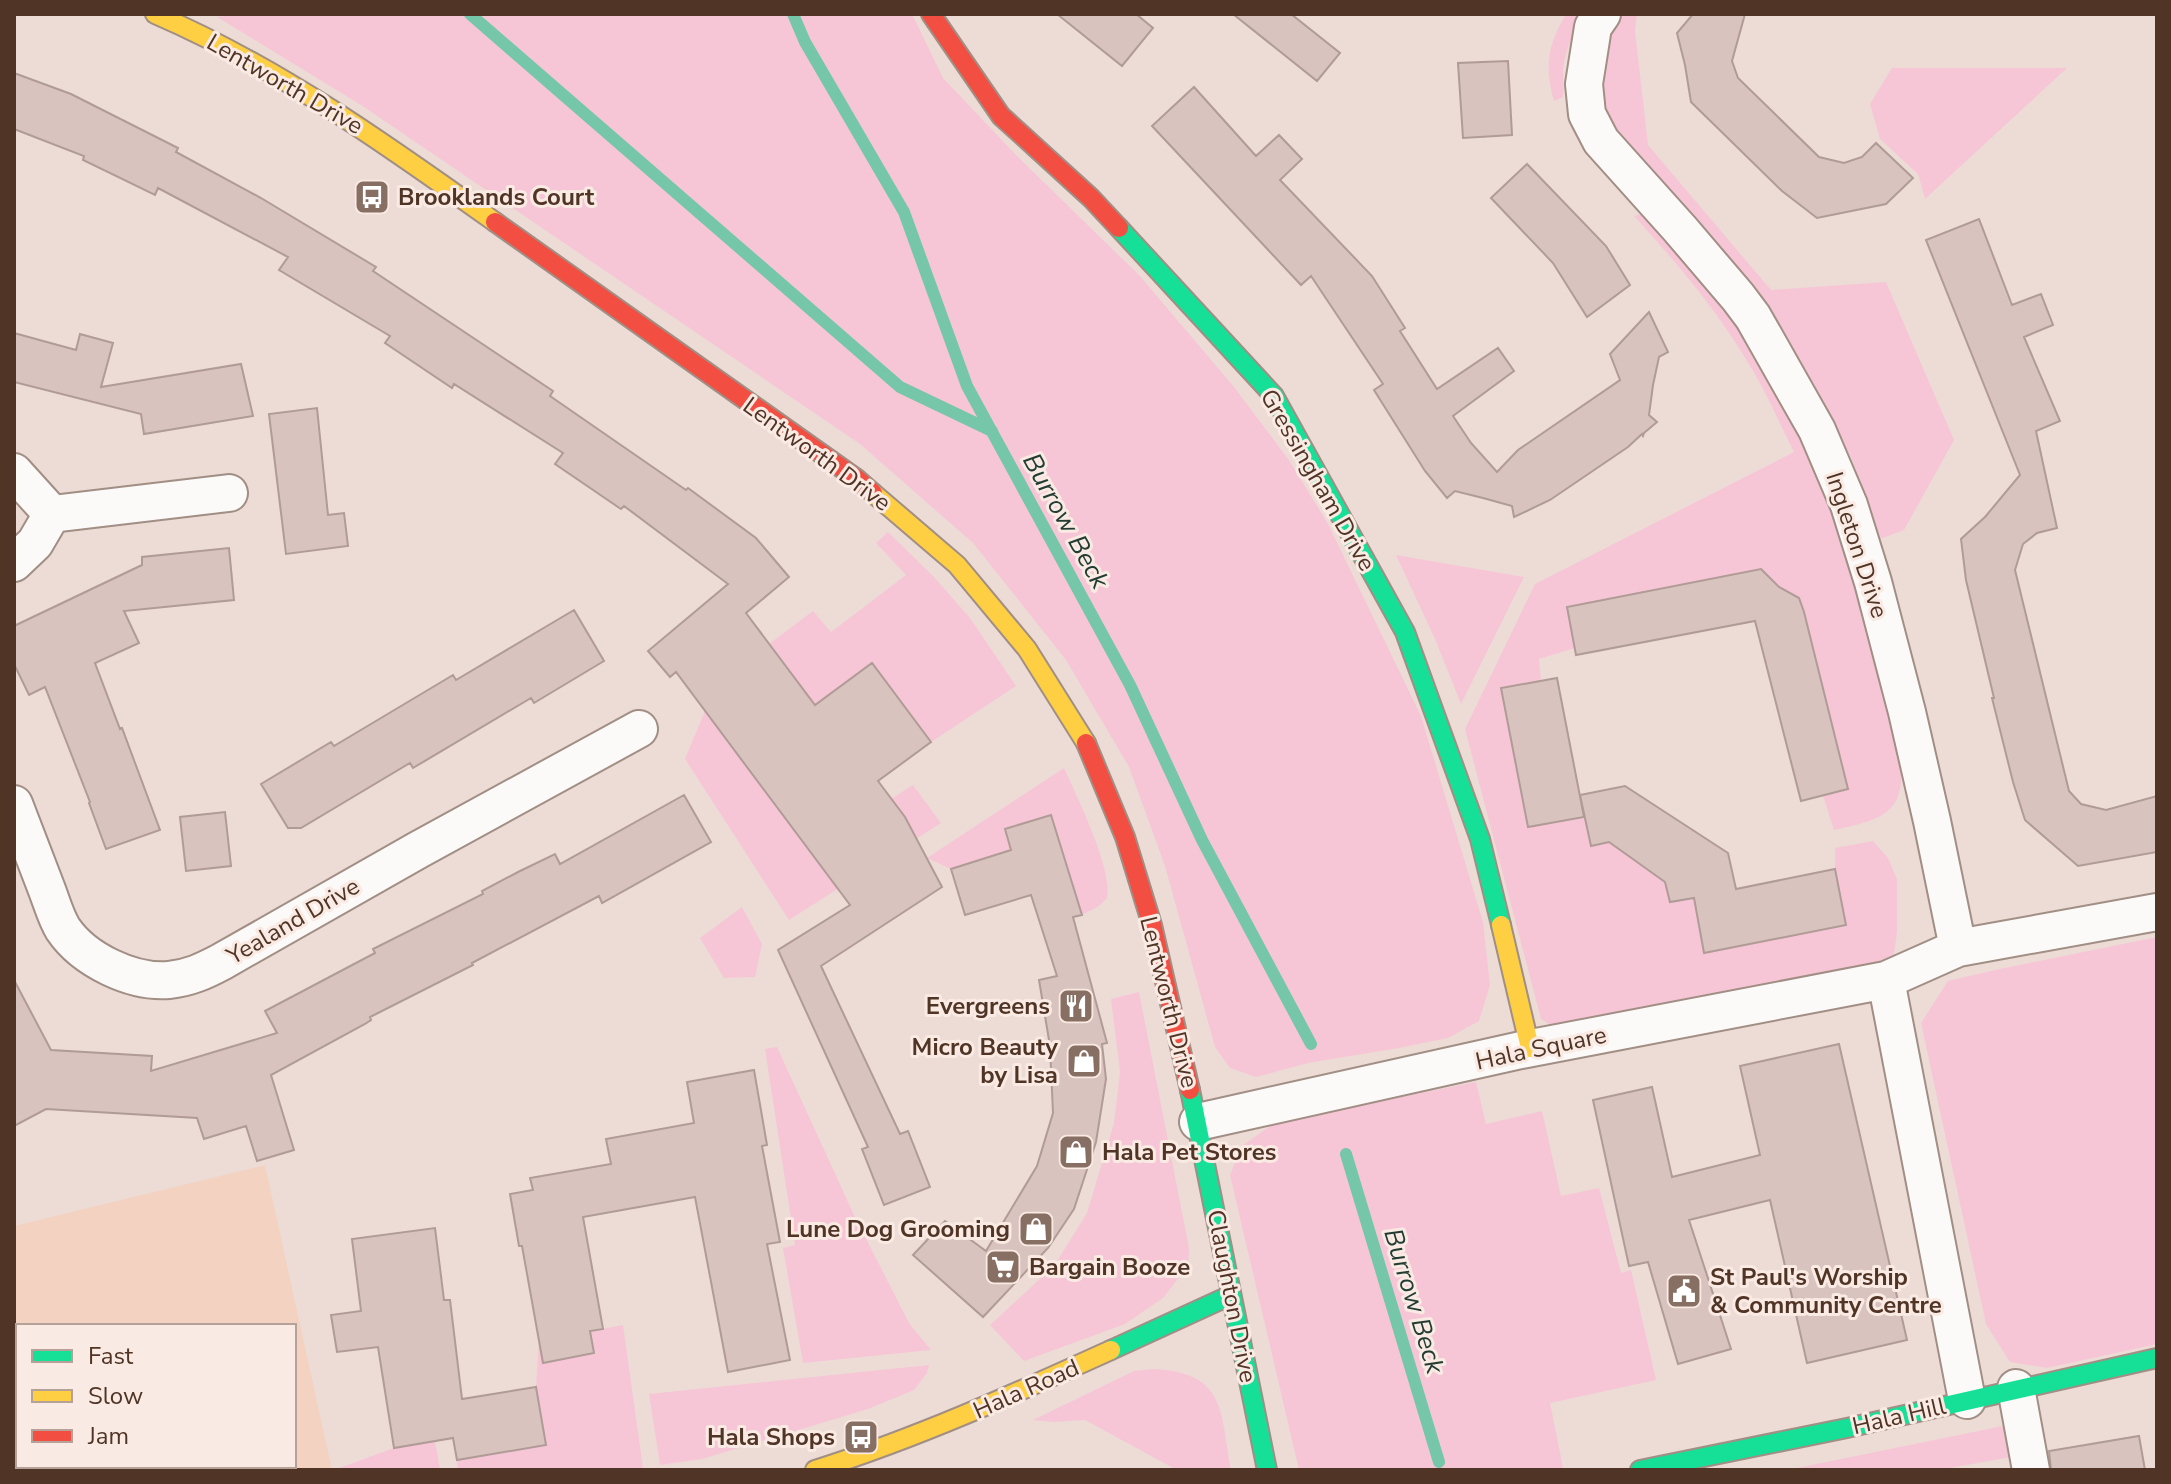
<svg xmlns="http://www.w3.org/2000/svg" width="2171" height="1484" font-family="'Nunito Sans',sans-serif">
<rect width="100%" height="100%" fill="#ecdcd5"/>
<path fill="#f3d2c2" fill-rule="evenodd" d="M265 1165 332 1470H14V1226ZM18 1326H294V1466H18Z"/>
<path fill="#f6c6d7" d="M245 14H912L943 78 1017 156 1140 276 1234 387 1289 460 1328 524 1421 716 1483 922 1490 985 1479 1021 1448 1038 1399 1048 1308 1063 1256 1077 1230 1068 1215 1047 1165 866 1129 767 1066 660 973 543 860 444 361 105 217 17Z
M1566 14H1585C1574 32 1565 49 1563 70 1563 79 1564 88 1563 97L1554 101C1544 67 1548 44 1566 14Z
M1620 14H1637L1635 31 1648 145 1771 290 1886 282 1954 440 1904 530 1880 539 1852 459 1788 341 1755 292 1615 135C1611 126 1604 115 1602 106 1595 72 1602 42 1620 14Z
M1892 68H2067L1925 199 1918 174 1880 139 1870 104Z
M1646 213 1658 220 1757 352 1806 446 1837 527 1871 631 1901 771C1904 818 1871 821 1834 830L1823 796 1848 789 1802 610 1567 607 1575 648 1539 659 1541 681 1501 689 1528 827 1584 817 1591 846 1609 842 1665 882 1670 902 1694 898 1705 952 1845 925 1835 869V848L1873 841 1888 858 1897 879V933L1894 954 1888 964 1554 1027 1541 1019 1465 729 1535 584 1794 452C1780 425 1768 396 1752 369 1719 313 1678 264 1634 216Z
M888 532 934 577 970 618 1016 686 931 742 815 705 769 644 813 611 831 632 906 575 876 543Z
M1396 555 1524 577 1461 704 1435 639Z
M705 711 830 879 907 821 891 799 913 785 941 823 789 920 685 759Z
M1064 768C1077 797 1113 869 1107 898L1099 906 1082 915 1051 815 1005 829 1011 850 951 869 927 858Z
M742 907 762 944 755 977 724 978 700 938Z
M2157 937V1344L2047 1368 2010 1362 1986 1324 1921 1023 1948 981 1995 970Z
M1139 992 1189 1248 1188 1266 1163 1298 1125 1324 1024 1361 990 1325 1054 1266 1087 1213 1114 1123 1120 1072 1111 999Z
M777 1047 854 1215 909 1323 931 1350 803 1363 783 1248 795 1245 765 1049Z
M1476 1082 1486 1124 1542 1111 1561 1196 1599 1188 1621 1273 1631 1270 1656 1380 1550 1403 1563 1468 1553 1470H1299L1230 1175 1242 1146 1270 1126 1321 1113Z
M623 1325 643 1468 638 1470H458L457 1460 545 1445 536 1387 539 1341Z
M929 1365 927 1373 914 1390 868 1409 702 1459 660 1465 649 1394Z
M1154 1369C1227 1373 1220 1412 1231 1470H1177L1085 1420 1053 1422 1033 1420 1134 1371Z
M2003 1426 2017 1456 1939 1470H1787Z
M435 1441 440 1470H334L394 1448Z"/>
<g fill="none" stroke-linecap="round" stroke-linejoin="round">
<path stroke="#76c6aa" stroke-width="12" d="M470 14 900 387 992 431
M793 14 805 42 904 212 967 386 1130 685 1202 840 1311 1044
M1346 1154 1439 1462"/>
</g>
<path fill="#d9c3be" stroke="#b09b96" stroke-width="2" d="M1057 14H1136L1153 28 1122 66Z
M1233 14H1291L1340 53 1317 81Z
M1693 14H1745L1732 61 1738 78 1819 157 1844 163 1862 157 1876 143 1913 178 1886 204 1817 218 1782 191 1691 102 1685 65 1677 33Z
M1508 61 1512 135 1463 138 1458 63Z
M14 73 71 94 178 148 176 152 261 198 376 267 373 271 553 391 550 396 686 490 688 488 756 538 789 577 746 613 815 705 872 663 931 742 878 781 905 817 942 887 821 966 900 1134 908 1131 930 1187 884 1205 862 1149 868 1147 778 950 850 905 676 672 670 677 648 651 728 584 624 506 621 509 555 464 563 453 454 384 452 388 385 343 390 336 279 270 288 257 158 188 155 195 83 160 84 156 14 129Z
M1194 87 1256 156 1279 135 1302 159 1280 180 1372 276 1405 328 1400 331 1437 389 1498 348 1514 371 1453 416 1471 443 1497 472 1518 450 1620 380 1610 354 1649 312 1668 352 1659 357 1653 385 1649 415 1657 422 1644 433 1643 436 1642 434 1628 447 1550 500 1514 517 1512 506 1483 498 1455 491 1447 498 1425 471 1374 390 1383 384 1311 276 1301 285 1152 126Z
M1527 164 1606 246 1630 285 1587 317 1553 263 1491 198Z
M1979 219 2012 305 2041 294 2053 325 2024 337 2060 421 2036 431 2057 528 2037 533 2023 544 2015 570 2069 791 2081 804 2106 810 2157 796V852L2078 866 2025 820 2013 782 1992 698H1994L1966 580 1961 539 1985 517 2020 475 1926 240Z
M14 333 76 350 80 334 113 343 101 387 241 364 253 416 144 434 141 414 14 382Z
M317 408 328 515 344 513 348 546 286 554 269 414Z
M229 548 234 600 124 611 139 643 95 663 120 729 122 728 160 830 106 849 89 803 90 802 45 687 29 695 14 664V626L142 565V557Z
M1761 569 1779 587 1799 598 1804 612 1848 789 1801 801 1755 621 1576 655 1567 607Z
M574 610 604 661 534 703 531 698 413 768 410 763 301 828H288L261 784 331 742 334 746 453 675 456 680Z
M1557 678 1584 817 1528 827 1501 688Z
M1625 786 1728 853 1736 889 1835 869 1846 925 1704 953 1694 898 1670 902 1665 882 1609 842 1591 846 1580 795Z
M684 795 711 842 602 903 599 896 472 963 473 965 370 1017 371 1020 365 1024 271 1075 294 1150 257 1161 246 1126 204 1139 197 1118 46 1109 14 1126V980L51 1050 152 1056 151 1071 277 1033 265 1011 375 953 373 949 483 894 482 891 518 872 555 854 560 864Z
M225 812 231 866 186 871 180 817Z
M1051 815 1082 915 1073 917 1107 1043 1102 1044 1106 1079 1096 1142 1074 1209 1048 1248 983 1317 913 1255 945 1221 986 1251 1037 1166 1053 1113 1050 1046 1039 980 1057 976 1031 895 965 915 951 869 1011 850 1005 829Z
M1839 1044 1907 1340 1807 1363 1770 1200 1689 1220 1731 1349 1678 1364 1648 1262 1629 1266 1593 1100 1652 1087 1672 1177 1760 1155 1740 1066Z
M754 1070 767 1145 762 1146 780 1242 767 1244 790 1360 728 1372 695 1197 583 1217 603 1329 590 1331 594 1353 543 1363 522 1246H519L510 1194 533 1190 530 1178 611 1164 606 1139 694 1123 687 1082Z
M435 1228 444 1300H450L462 1399 536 1387 546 1445 457 1460 453 1438 394 1448 378 1347 337 1352 331 1315 361 1311 352 1239Z
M2139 1436 2145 1470H2051L2049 1451Z"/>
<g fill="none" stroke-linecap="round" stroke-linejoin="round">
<defs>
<path id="street" d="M1602 14 1593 27 1584 84 1587 114 1601 141 1680 229 1738 297 1753 317 1817 430 1849 505 1873 582 1907 712 1932 821 1958 948
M14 472 52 514 35 543 14 563
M52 514 229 493
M14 804C25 833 36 861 47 890 52 903 56 918 63 929 84 960 132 983 169 980 189 978 204 971 221 962L418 850 639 729
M1886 980 1967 1400
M1198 1122 1521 1050 1886 980 1958 948 2157 912
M2016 1388 2031 1470"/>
<path id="fast" d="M1119 228 1274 396 1405 632 1480 839 1501 925
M1190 1090 1267 1470
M1111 1350 1231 1295
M1640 1470 1847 1428 2157 1358"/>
<path id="slow" d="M155 14C278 67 387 145 495 222
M873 493 957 565 1027 649 1086 743
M1501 925 1530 1048
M815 1470C917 1438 1014 1394 1111 1350"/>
<path id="jam" d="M931 14 1001 116 1091 198 1119 228
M495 222 857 479 873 493
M1086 743 1125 837 1152 925 1190 1090"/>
</defs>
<use href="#street" stroke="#a18e84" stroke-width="40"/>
<use href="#fast" stroke="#a18e84" stroke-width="22"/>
<use href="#slow" stroke="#a18e84" stroke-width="22"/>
<use href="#jam" stroke="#a18e84" stroke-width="22"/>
<use href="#street" stroke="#fcfaf9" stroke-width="36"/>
<use href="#fast" stroke="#16e098" stroke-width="18"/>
<use href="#slow" stroke="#ffcf43" stroke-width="18"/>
<use href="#jam" stroke="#f24e42" stroke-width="18"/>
</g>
<defs>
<symbol id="bus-square" viewBox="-11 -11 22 22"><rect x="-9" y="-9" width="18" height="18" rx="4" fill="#876f63" stroke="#f9eae3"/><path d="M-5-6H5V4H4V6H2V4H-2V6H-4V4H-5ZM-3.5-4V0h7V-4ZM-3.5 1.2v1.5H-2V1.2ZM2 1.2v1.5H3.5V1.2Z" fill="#fff"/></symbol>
<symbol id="restaurant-square" viewBox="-11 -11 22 22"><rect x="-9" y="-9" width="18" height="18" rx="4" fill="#876f63" stroke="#f9eae3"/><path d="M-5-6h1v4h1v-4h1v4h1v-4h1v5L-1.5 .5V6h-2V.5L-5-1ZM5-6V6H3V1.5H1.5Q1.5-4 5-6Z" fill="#fff"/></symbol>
<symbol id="shop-square" viewBox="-11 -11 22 22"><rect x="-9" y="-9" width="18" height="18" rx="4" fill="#876f63" stroke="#f9eae3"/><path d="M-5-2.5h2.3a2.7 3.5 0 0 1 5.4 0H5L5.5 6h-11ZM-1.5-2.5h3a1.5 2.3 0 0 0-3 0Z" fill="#fff"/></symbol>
<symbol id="supermarket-square" viewBox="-11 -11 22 22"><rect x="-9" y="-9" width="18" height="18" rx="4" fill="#876f63" stroke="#f9eae3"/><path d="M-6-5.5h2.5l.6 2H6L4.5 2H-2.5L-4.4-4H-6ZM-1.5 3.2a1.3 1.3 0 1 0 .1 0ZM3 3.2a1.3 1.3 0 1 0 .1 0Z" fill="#fff"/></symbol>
<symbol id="civic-square" viewBox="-11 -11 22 22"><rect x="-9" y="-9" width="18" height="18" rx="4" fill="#876f63" stroke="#f9eae3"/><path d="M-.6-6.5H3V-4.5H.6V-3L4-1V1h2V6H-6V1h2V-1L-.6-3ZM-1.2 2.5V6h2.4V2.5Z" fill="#fff"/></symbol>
</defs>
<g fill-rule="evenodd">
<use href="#bus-square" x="352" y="177" width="40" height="40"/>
<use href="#restaurant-square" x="1056" y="986" width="40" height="40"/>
<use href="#shop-square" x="1064" y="1041" width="40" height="40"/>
<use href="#shop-square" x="1056" y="1132" width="40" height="40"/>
<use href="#shop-square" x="1016" y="1209" width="40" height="40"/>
<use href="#supermarket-square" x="983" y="1247" width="40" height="40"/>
<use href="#civic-square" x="1664" y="1271" width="40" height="40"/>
<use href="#bus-square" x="841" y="1417" width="40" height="40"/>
</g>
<g text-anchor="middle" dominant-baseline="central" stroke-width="6" stroke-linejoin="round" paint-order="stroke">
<g font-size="24" fill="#503425" stroke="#f9eae3">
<text transform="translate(285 84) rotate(30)">Lentworth Drive</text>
<text transform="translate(817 454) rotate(36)">Lentworth Drive</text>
<text transform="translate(1318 480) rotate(60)">Gressingham Drive</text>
<text transform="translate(1857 545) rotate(72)">Ingleton Drive</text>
<text transform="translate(293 921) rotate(-30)">Yealand Drive</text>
<text transform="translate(1169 1002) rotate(76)">Lentworth Drive</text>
<text transform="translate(1541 1048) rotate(-12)">Hala Square</text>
<text transform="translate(1232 1296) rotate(79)">Claughton Drive</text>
<text transform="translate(1026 1389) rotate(-24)">Hala Road</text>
<text transform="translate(1899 1416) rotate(-13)">Hala Hill</text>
</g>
<g font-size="24" font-weight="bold" fill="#503425" stroke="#f9eae3" text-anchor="start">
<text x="398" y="197">Brooklands Court</text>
<text x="1050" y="1006" text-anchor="end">Evergreens</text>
<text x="1058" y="1047" text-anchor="end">Micro Beauty<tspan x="1058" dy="28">by Lisa</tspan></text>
<text x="1102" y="1152">Hala Pet Stores</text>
<text x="1010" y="1229" text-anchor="end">Lune Dog Grooming</text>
<text x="1029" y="1267">Bargain Booze</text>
<text x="1710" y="1277">St Paul's Worship<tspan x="1710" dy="28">&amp; Community Centre</tspan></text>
<text x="835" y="1437" text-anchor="end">Hala Shops</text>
</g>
<g font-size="26" font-style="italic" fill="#233c33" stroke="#f9eae3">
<text transform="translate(1066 521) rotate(61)">Burrow Beck</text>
<text transform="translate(1414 1301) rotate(73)">Burrow Beck</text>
</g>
</g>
<rect width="2171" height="1484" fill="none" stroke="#503425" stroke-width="32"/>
<rect x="16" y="1324" width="280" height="144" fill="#f9eae3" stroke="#b5a197" stroke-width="2"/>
<rect x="32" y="1350" width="40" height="12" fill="#16e098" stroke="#b5a197" stroke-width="2"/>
<text x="88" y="1364" font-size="24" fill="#503425">Fast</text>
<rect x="32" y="1390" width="40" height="12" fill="#ffcf43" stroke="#b5a197" stroke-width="2"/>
<text x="88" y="1404" font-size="24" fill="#503425">Slow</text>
<rect x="32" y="1430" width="40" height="12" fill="#f24e42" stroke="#b5a197" stroke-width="2"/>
<text x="88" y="1444" font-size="24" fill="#503425">Jam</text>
</svg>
